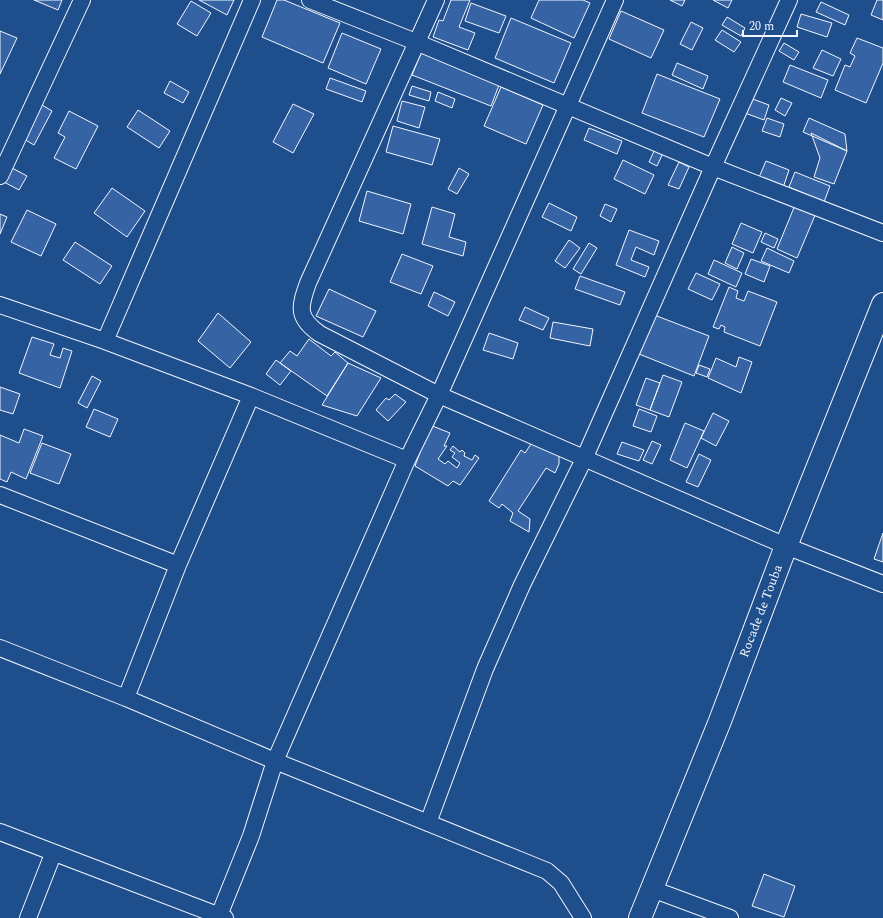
<svg xmlns="http://www.w3.org/2000/svg" width="883" height="918" font-family="Spectral,serif">
<rect width="100%" height="100%" fill="#1f4e8c"/>
<path fill="#3563a3" stroke="#f2f6ff" d="M34 0H62L58 10Z
M199 0H234L227 15Z
M277 0H284L340 23 323 63 262 37Z
M451 0H470L459 27 475 33 468 50 433 37 439 20 443 21Z
M539 0H583L590 3 574 38 531 18Z
M670 0H685L682 6Z
M713 0H732L728 8Z
M877 0H883V20L871 15Z
M191 1 211 13 197 36 177 24Z
M821 2 849 15 845 25 816 12Z
M471 3 506 16 499 33 465 21Z
M621 11 664 30 651 58 609 39Z
M801 14 832 23 827 37 797 27Z
M727 17 745 28 741 36 722 25Z
M511 18 571 43 554 83 495 58Z
M691 22 703 28 692 50 680 44Z
M722 30 741 42 734 52 715 40Z
M0 31 17 38 0 74Z
M342 33 381 49 366 84 328 68Z
M857 38 883 48V63L866 103 835 90 845 65 850 67 855 56 850 53Z
M784 43 799 52 794 60 779 51Z
M822 50 841 59 833 76 813 68Z
M421 53 499 85 491 106 412 75Z
M677 63 708 76 703 89 672 75Z
M790 65 828 80 821 98 783 82Z
M657 74 720 99 704 137 642 113Z
M330 78 366 91 362 102 326 89Z
M170 81 189 92 183 103 164 93Z
M412 86 431 92 429 101 409 95Z
M501 87 543 105 526 144 484 126Z
M438 92 455 99 452 108 435 101Z
M750 98 769 105 764 120 745 113Z
M781 98 792 103 785 116 775 110Z
M402 101 425 107 419 128 397 121Z
M293 104 314 114 293 153 273 142Z
M42 105 52 111 34 145 24 139Z
M138 110 170 131 159 148 127 127Z
M69 111 98 126 76 169 54 158 65 137 58 133Z
M767 118 784 124 780 137 762 131Z
M809 118 845 134 847 151 803 132Z
M393 126 440 139 432 165 386 152Z
M589 128 622 141 617 154 584 140Z
M811 133 847 151 834 184 814 177 820 158Z
M655 149 663 153 657 166 649 162Z
M623 160 654 175 645 194 614 179Z
M766 161 789 170 783 188 757 182Z
M679 162 689 167 679 189 668 185Z
M12 168 27 176 19 190 4 182Z
M459 168 469 174 457 194 448 189Z
M795 172 830 186 824 202 789 187Z
M112 188 145 211 127 237 94 213Z
M367 191 411 204 403 234 359 221Z
M549 203 577 217 571 231 542 217Z
M605 204 617 209 611 222 600 216Z
M795 205 816 213 797 258 777 249Z
M432 207 455 214 449 237 466 242 463 256 422 244Z
M27 210 56 224 41 256 11 242Z
M0 214 7 217 0 234Z
M741 223 762 232 753 253 732 244Z
M629 230 659 241 654 255 636 247 631 260 649 267 645 277 616 265Z
M765 233 778 239 774 248 761 242Z
M569 240 580 248 565 268 555 261Z
M75 242 112 266 100 284 63 260Z
M589 243 597 248 581 274 573 269Z
M732 247 744 253 737 269 725 263Z
M767 248 794 261 789 273 761 261Z
M402 254 433 266 421 294 390 282Z
M751 259 770 266 764 282 745 274Z
M714 260 742 273 736 287 708 274Z
M696 273 720 284 712 300 688 289Z
M580 276 625 292 620 305 575 289Z
M729 287 738 291 736 298 744 301 748 291 777 302 760 346 724 332 725 327 721 325 719 329 713 327Z
M329 289 376 311 363 337 316 316Z
M434 292 455 302 448 316 428 306Z
M525 307 549 318 543 330 519 320Z
M218 313 251 342 230 368 198 341Z
M649 313 709 336 694 376 634 352Z
M553 322 593 329 590 346 550 338Z
M489 333 518 343 513 359 483 350Z
M32 337 54 344 50 355 60 358 63 348 72 351 60 388 19 373Z
M309 339 331 356 335 352 348 363 327 396 280 363 290 351 297 356Z
M739 357 752 362 741 393 708 378 716 358 736 367Z
M276 360 291 371 280 385 266 374Z
M348 363 381 378 357 416 322 405Z
M699 365 710 369 707 377 696 373Z
M663 375 682 382 669 417 650 410Z
M92 376 101 381 87 408 78 403Z
M646 378 660 383 650 410 636 405Z
M0 387 20 394 13 414 0 410Z
M395 394 406 402 388 421 376 410 386 398 389 400Z
M94 409 118 419 110 437 86 427Z
M639 409 657 416 651 432 633 426Z
M713 413 729 421 716 446 701 438Z
M685 423 704 431 687 468 670 460Z
M430 425 450 433 444 446H447L438 459 445 464 448 461 457 468 460 463 452 457 455 453 450 450 453 446 460 452 462 450 465 453 464 456 472 460 475 455 479 458 460 485 453 481 448 486 415 466Z
M24 429 43 436 26 479 11 472 7 482 0 479V435L19 443Z
M533 441 559 451V464L555 473 546 468 518 511 530 519 529 532 510 521 513 513 502 504 499 508 489 501 521 450 525 453Z
M652 441 661 445 652 464 643 460Z
M622 442 644 450 639 461 617 454Z
M42 443 71 454 59 484 30 473Z
M699 454 711 460 698 487 686 482Z
M883 533V562L874 559Z
M764 874 795 886 784 917 752 906Z"/>
<g fill="none" stroke-linecap="round" stroke-linejoin="round">
<defs>
<path id="street" d="M310 0 416 42 713 167 883 233
M436 0 308 283C299 308 297 318 320 334L439 395 786 546 883 584
M0 176 82 0
M0 305 105 341 251 396 407 460
M105 341 252 0
M0 495 178 565
M0 648 126 698 275 761 547 871 561 883 583 918
M126 698 178 565 251 396
M428 823 485 669 522 585 584 459 713 167 789 0
M0 832 225 918
M652 889 730 918
M28 918 53 854
M218 918 251 836 275 761 407 460 439 395 615 0"/>
<path id="primary" d="M640 918 720 721 786 546 883 304"/>
</defs>
<use href="#street" stroke="#f2f6ff" stroke-width="18"/>
<use href="#primary" stroke="#f2f6ff" stroke-width="24"/>
<use href="#street" stroke="#1f4e8c" stroke-width="16"/>
<use href="#primary" stroke="#1f4e8c" stroke-width="22"/>
</g>
<g text-anchor="middle" dominant-baseline="central" stroke-width="3" stroke-linejoin="round" paint-order="stroke">
<g font-size="13" fill="#f2f6ff" stroke="#1f4e8c">
<text transform="translate(761 611) rotate(-69)">Rocade de Touba</text>
</g>
</g>
<path d="M743 30v6h54v-6" fill="none" stroke="#f2f6ff" stroke-width="2"/>
<text x="749" y="30" font-size="12" fill="#f2f6ff" stroke="#1f4e8c" stroke-width="3" paint-order="stroke">20 m</text>
</svg>
